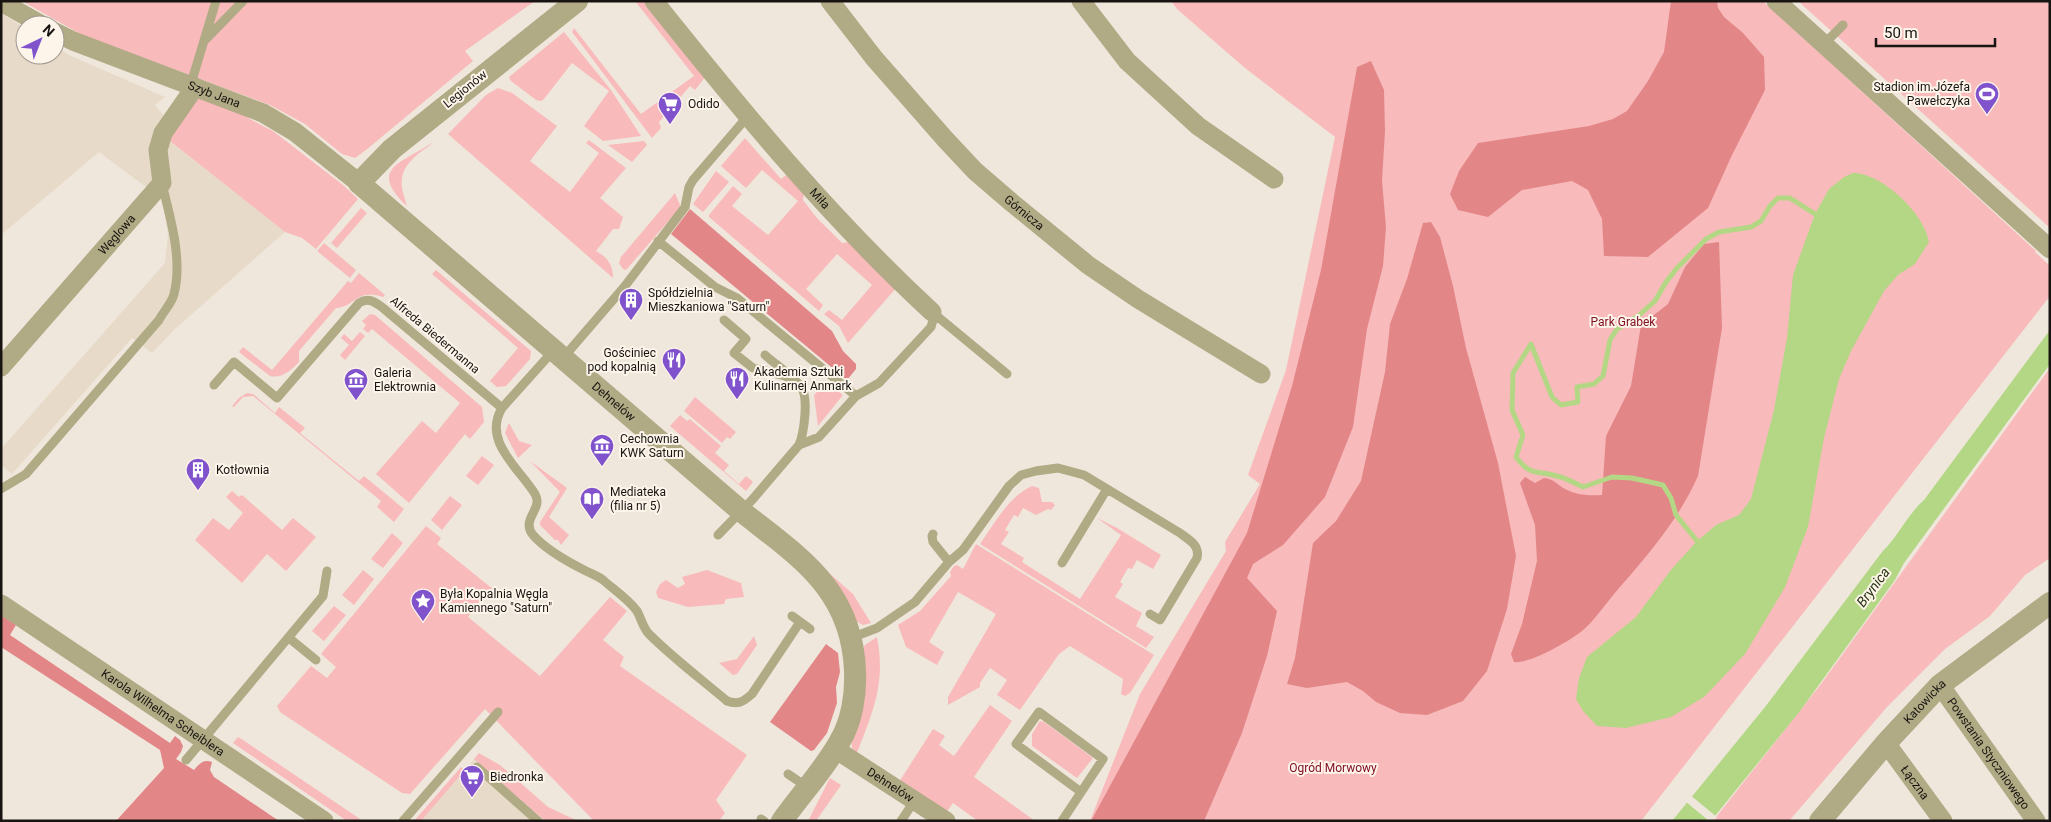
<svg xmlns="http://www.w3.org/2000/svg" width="2051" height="822" font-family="Roboto,sans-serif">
<rect width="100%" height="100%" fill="#f0e7dc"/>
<path fill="#e8dac9" d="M1 13 25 28V55H55V46L69 55 165 97 155 105 174 128 170 141 285 232 174 330 152 353 132 338 12 474 1 465V449L165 263 168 235 162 199 99 152 1 235Z
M474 759 545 821H421Z"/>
<path fill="#f8baba" d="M22 1H535L465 51 473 61 366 150 355 158 342 154 305 124 270 105 84 36Z
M635 1H647L706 76 695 90 690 86 659 122 661 128 652 138 572 32 574 28 641 114 694 76Z
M1171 1H1763L2036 251 2035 252 2050 266V296L1641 821H1090L1140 694 1226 551 1225 542 1260 484 1248 475 1286 370 1335 137 1245 68 1177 9Z
M1798 1H2050V228Z
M564 32 611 90 641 136 603 141 584 126 609 91 572 63 544 99 541 101 536 100 511 81 509 77Z
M498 88 512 93 557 126 530 161 570 192 599 153 586 143 589 140 626 168 600 198 623 217 619 229H613L596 251C607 257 613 264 613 278L448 134 486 95Z
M198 99C222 97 251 122 273 131L343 185 358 199 316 249 302 238 285 232 170 141C175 125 185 110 198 99Z
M745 138 781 179 789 173 804 191 803 200 816 217 842 243 850 242 897 287 848 343 839 326 824 314 829 310 842 320 872 285 837 254 806 289 823 305 819 311 709 217V215L733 186 742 194 732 206 768 235 798 201 762 170 746 188 721 166Z
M644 141 647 145 632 162 608 145Z
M433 142C430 146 423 150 418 154 398 171 399 183 407 206 365 167 406 162 433 142Z
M716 171 729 182 703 212 693 204Z
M675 193 680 205 679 209 626 270 623 269 619 263 621 257Z
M361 208 367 213 337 248 331 243Z
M324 243 356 270 350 278 317 251Z
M436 270 531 351 530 359 506 386 497 387 490 381 518 348 432 274Z
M359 273 385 295 383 297C356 288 356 307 336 308L299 351V362C291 370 282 379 270 376L239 352 243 347 272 370 348 281 351 283Z
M370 314 375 315 482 407 484 422 470 439 465 434 409 503 376 474 422 421 436 433 460 403 372 329 368 333 363 329 366 325 362 321Z
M360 332 365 336 345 360 340 355 349 345 341 338 344 334 352 341Z
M2050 368V558L2025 575 1990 616 1945 649 1887 707 1789 821H1713L1821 684Z
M827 382 843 395 818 426 814 395Z
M247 393 253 394 275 413 279 407 305 428 300 433 359 481 364 476 404 509 394 522 377 507 381 501 253 396 243 397 234 407 232 406 239 398Z
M695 397 736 432 730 439 727 437 722 443 684 411Z
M680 415 687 421 690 419 721 446 715 453 729 465 724 471 739 484 746 476 753 482 746 491 670 426Z
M509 423 519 441 532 445 518 458 505 433Z
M482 456 494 465 478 485 466 476Z
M530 461 567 488 549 517 569 535 561 545 558 540H555L540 525V522L560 492Z
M1032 486 1039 488 1042 502H1052L1055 505 1051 510 1048 509 1036 515 1023 508 1018 517 1014 515 1005 530 1009 532 1001 544 1024 558 1022 562 1080 599 1121 535 1097 518 1117 528 1161 555 1153 569 1137 560 1132 569 1128 568 1120 582 1123 584 1115 597 1142 613 1136 626 1154 637 1146 648 980 544C994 524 1008 497 1032 486Z
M232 491 239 497 242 495 282 530 293 518 316 537 286 571 267 554 242 583 195 540 213 518 229 530 243 513 226 497Z
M450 496 462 505 442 530 431 520Z
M426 526 441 538 437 544 494 590 484 595 468 617 540 676 610 597 627 611 603 640 624 657 620 666 747 755 716 800 725 813 719 821H594L485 709 410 794 402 793 280 712 277 706 311 666 327 678 336 667 321 654Z
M392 533 403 543 383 568 371 559Z
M976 544 1154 655 1130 693 1125 696 1121 694 1123 679 1070 646 1059 654 1020 710 997 695 1007 680 990 668 980 683V687L948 705V697L996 614 958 592 929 642 944 652 937 665 906 647 898 625 920 611 951 576 950 572 954 566 957 565 963 569Z
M821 566 853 594 871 623 863 625 856 621Z
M363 570 374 579 354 605 342 595Z
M707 570 741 583 744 597 726 599 724 604 688 607 658 598 656 592 660 584 666 580 678 588 685 584 682 577Z
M334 606 346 615 324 641 312 631Z
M754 636 757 645 737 674 733 675 719 663 737 659Z
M877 637C886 683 873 711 857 753L852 748 851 738 863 649 865 645Z
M990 705 1012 721 974 777 1035 821H978L953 803 946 813 899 782 933 729 945 736 939 745 954 756Z
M1040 721 1044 722 1093 758 1077 778 1032 746V734Z
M238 737 243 740 363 821H347L233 743Z
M479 753 500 765 548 807 578 821H545L474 759Z
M461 767 465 770 421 821H414Z
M830 778 841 785 816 821H810L809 819Z"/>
<path fill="#e38688" d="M1671 1H1717L1718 8 1724 17 1743 33 1764 57 1765 90 1732 155 1708 208 1648 257 1604 256 1602 219 1588 190 1572 181 1522 190 1488 217 1458 210 1450 194 1459 171 1478 143 1589 126 1613 119 1627 111 1648 81 1664 52Z
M1371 61 1384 90 1385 131 1382 181 1386 227 1383 266 1367 329 1353 427 1325 497 1283 545 1253 564 1247 578 1277 611 1267 656 1242 733 1204 821H1091L1247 533 1292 386 1321 270 1357 67Z
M690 209 832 331 843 351 856 364V369L847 380 671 234Z
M1431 222 1440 237 1453 286 1466 348 1498 463 1516 556 1507 609 1487 671 1463 701 1427 715 1400 713 1376 702 1363 691 1347 682 1307 688 1287 684 1295 658 1313 543 1336 521 1361 481 1385 372 1390 324 1407 279 1423 223Z
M1719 242 1722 328 1698 476C1678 521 1646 557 1614 594 1604 606 1594 621 1582 631 1568 642 1530 664 1514 662L1511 654 1522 624 1537 561 1535 525 1520 483 1525 477 1535 483 1544 478C1556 480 1556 484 1565 489 1576 495 1590 496 1602 495L1606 436 1631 386 1641 325 1668 304 1685 267 1704 244Z
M1 615 16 625 10 635 170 743 175 736 180 740 183 746 181 752 176 759 194 770C199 764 203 759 212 762L210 770 214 777 279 821H116L164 768 160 750 1 647Z
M826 644 838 653 840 672 836 687 837 703 827 733 814 750 811 751 770 722Z"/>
<path fill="#b4d785" d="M1853 173C1882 173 1925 214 1929 242L1915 264 1898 275 1884 291 1851 351 1839 379 1824 438 1808 527 1785 587 1745 654 1704 697 1671 717 1626 728 1597 726 1583 711 1576 699 1579 678 1587 657 1636 617 1670 571 1697 541 1716 525 1739 515 1751 499 1774 410 1787 338 1793 275 1815 214 1829 189 1844 177Z
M2050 330V364L1904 563 1895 580 1800 711 1711 821H1672L1765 707 1882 552C1898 537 1907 515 1924 500Z"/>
<path fill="#f0e7dc" d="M1690 795 1717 817 1714 821H1709L1685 801Z"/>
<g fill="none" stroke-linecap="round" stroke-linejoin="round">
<path stroke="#b4d785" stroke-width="5" d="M1531 344 1552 397 1561 405 1578 402 1577 387 1594 384 1603 376 1610 340 1617 329 1638 316 1655 301 1666 282 1677 268 1706 239 1719 232 1751 227 1761 221 1770 206 1778 198H1790L1815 214
M1531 344 1513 373 1512 410 1523 435 1516 457C1531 477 1536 470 1557 476 1566 478 1575 483 1583 487L1612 477 1632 478 1663 485 1671 498 1676 515 1697 541"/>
<path stroke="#b0aa85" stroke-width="9" d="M206 39 243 1
M1824 44 1843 25
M195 87 193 77 216 1
M658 241 715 287 737 298 856 396
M932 312 1007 374
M724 320 746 339 734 353 753 368 785 376 799 384
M765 355C776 365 792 375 801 387 809 397 804 433 799 445
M563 358 625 286 685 207 689 187 693 180 748 116
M214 385 234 362 277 398 359 303C369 297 375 302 383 308L502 408 554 350
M502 408C482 441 519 468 535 494 544 509 520 519 533 535 546 550 568 562 586 571 592 574 598 576 603 580 613 589 628 599 637 611 641 618 643 628 649 634 673 658 701 679 727 701 738 705 743 702 752 694L800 622
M1 489 26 474 159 320C163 312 172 303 174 294 183 259 170 217 162 184
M933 534 932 536 933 542 949 562
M718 535 752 500 799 445 819 437 856 396 879 383 931 327 933 320 932 312
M1062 563 1107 489
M792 616 810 629
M289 638 316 660
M851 638 877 628 915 602 949 562 963 550 1009 486 1021 475 1036 471 1058 468 1084 475 1180 533C1189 540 1200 545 1197 558L1160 620 1150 614
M186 760 323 596 327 571
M477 767 538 821
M788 774 807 787
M761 819 764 821
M403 821 498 712
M901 821 915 800
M1062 821 1103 759 1039 712 1016 744 1081 792"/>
<g stroke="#b0aa85" stroke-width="19">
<path id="s1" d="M654 1C741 110 829 217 932 312"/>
<path id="s2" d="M830 1 874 58 945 139 975 171 1011 202 1088 265 1138 299 1261 374"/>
<path d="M1081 1 1127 61 1198 126 1274 179"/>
<path d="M1776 1 2050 249"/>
<path d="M1 2 42 25"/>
<path id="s3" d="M55 32 73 41 263 113 295 132 359 183"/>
<path id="s4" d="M1 367 162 183 158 150 163 133 195 87"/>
<path id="s5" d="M1 604 324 821"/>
<path id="s6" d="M1940 685 2036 821"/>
<path id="s7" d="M1886 743 1943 821"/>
<path id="s8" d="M835 749 946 821"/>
</g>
<g stroke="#b0aa85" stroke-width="22">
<path id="s9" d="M577 1 392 149 359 183 741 511C799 557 852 589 855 671 856 694 852 721 840 741 824 770 801 794 782 821"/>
<path id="s10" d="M1820 821 1886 743 1940 685 2050 603"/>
</g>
</g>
<defs>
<symbol id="stadium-pin" viewBox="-11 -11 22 30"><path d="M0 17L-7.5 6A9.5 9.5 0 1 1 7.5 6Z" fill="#8053cc" stroke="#fdf4ea"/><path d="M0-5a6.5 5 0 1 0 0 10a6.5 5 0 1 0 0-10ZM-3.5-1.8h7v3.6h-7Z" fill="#fff"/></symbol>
<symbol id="supermarket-pin" viewBox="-11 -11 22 30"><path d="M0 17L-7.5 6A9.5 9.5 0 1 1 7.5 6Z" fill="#8053cc" stroke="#fdf4ea"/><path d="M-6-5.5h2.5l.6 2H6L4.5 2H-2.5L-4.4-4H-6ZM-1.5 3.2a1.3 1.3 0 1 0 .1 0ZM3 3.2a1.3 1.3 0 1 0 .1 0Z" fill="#fff"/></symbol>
<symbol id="building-pin" viewBox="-11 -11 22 30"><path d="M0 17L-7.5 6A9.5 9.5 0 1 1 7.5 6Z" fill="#8053cc" stroke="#fdf4ea"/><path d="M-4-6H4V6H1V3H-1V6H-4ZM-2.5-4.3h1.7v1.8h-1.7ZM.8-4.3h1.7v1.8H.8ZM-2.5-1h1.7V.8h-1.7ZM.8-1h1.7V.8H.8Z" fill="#fff"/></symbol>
<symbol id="restaurant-pin" viewBox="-11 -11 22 30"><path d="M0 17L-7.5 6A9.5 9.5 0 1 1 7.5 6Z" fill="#8053cc" stroke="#fdf4ea"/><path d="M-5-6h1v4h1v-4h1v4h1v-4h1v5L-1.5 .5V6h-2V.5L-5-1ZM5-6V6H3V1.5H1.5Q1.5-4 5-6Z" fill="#fff"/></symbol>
<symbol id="museum-pin" viewBox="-11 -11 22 30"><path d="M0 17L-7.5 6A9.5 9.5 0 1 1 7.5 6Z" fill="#8053cc" stroke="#fdf4ea"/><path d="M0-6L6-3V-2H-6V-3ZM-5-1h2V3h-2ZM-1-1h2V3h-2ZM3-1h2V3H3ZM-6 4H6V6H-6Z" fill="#fff"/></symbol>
<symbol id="library-pin" viewBox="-11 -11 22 30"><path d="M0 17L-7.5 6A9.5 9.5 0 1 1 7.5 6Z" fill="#8053cc" stroke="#fdf4ea"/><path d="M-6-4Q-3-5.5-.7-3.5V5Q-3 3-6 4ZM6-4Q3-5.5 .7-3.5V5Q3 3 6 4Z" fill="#fff"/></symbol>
<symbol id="sight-pin" viewBox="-11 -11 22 30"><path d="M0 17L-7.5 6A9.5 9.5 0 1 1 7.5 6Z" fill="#8053cc" stroke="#fdf4ea"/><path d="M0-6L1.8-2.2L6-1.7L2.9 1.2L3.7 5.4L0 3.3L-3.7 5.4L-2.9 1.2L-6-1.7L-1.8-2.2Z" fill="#fff"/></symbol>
</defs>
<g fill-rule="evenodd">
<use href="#stadium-pin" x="1973" y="80" width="28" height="38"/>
<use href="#supermarket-pin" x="656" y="90" width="28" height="38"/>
<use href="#building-pin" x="617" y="286" width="28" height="38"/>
<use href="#restaurant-pin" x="660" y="346" width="28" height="38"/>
<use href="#restaurant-pin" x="723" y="365" width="28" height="38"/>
<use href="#museum-pin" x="342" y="366" width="28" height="38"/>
<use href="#museum-pin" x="588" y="432" width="28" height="38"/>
<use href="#building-pin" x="184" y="456" width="28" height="38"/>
<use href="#library-pin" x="578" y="485" width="28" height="38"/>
<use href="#sight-pin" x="409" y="587" width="28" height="38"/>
<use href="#supermarket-pin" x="458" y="763" width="28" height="38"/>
</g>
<g text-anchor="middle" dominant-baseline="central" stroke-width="4" stroke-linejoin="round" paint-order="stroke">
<g font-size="12" fill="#171411" stroke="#fdf4ea" text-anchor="start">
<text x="1970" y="87" text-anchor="end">Stadion im.Józefa<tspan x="1970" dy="14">Pawełczyka</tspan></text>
<text x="688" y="104">Odido</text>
<text x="648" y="293">Spółdzielnia<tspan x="648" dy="14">Mieszkaniowa "Saturn"</tspan></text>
<text x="656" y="353" text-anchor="end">Gościniec<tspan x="656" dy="14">pod kopalnią</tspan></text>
<text x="754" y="372">Akademia Sztuki<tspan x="754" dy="14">Kulinarnej Anmark</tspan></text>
<text x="374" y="373">Galeria<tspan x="374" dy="14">Elektrownia</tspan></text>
<text x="620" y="439">Cechownia<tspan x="620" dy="14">KWK Saturn</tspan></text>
<text x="216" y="470">Kotłownia</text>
<text x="610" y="492">Mediateka<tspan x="610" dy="14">(filia nr 5)</tspan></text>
<text x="440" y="594">Była Kopalnia Węgla<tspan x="440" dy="14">Kamiennego "Saturn"</tspan></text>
<text x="490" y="777">Biedronka</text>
</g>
<g font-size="12" fill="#171411" stroke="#fdf4ea">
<text transform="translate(465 89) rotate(-39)">Legionów</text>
<text stroke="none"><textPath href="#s3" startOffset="171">Szyb Jana</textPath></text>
<text stroke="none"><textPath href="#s1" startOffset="258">Miła</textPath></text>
<text stroke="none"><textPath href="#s2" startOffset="288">Górnicza</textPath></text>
<text stroke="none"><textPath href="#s4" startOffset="176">Węglowa</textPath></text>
<text transform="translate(435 335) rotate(40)">Alfreda Biedermanna</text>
<text stroke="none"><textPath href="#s9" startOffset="620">Dehnelów</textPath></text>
<text stroke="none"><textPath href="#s10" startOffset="159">Katowicka</textPath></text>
<text stroke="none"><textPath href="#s5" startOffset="195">Karola Wilhelma Scheiblera</textPath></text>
<text stroke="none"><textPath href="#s6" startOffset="84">Powstania Styczniowego</textPath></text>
<text stroke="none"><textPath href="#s7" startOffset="49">Łączna</textPath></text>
<text stroke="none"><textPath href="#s8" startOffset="66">Dehnelów</textPath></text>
</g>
<g font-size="12" fill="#821226" stroke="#fdf4ea">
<text x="1623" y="322">Park Grabek</text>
<text x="1333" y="768">Ogród Morwowy</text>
</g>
<g font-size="14" font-style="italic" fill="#273513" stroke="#fdf4ea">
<text transform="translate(1873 587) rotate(-53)">Brynica</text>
</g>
</g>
<rect width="2051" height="822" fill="none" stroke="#171411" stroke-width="5"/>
<g transform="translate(40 40) rotate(43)"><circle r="24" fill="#fdf4ea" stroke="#a19a93"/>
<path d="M0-4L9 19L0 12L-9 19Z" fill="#8053cc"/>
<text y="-8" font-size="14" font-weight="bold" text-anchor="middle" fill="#171411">N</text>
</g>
<path d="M1876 38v8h119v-8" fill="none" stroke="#171411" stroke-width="2.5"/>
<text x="1884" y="38" font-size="15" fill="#171411" stroke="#fdf4ea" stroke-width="4" paint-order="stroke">50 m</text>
</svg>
